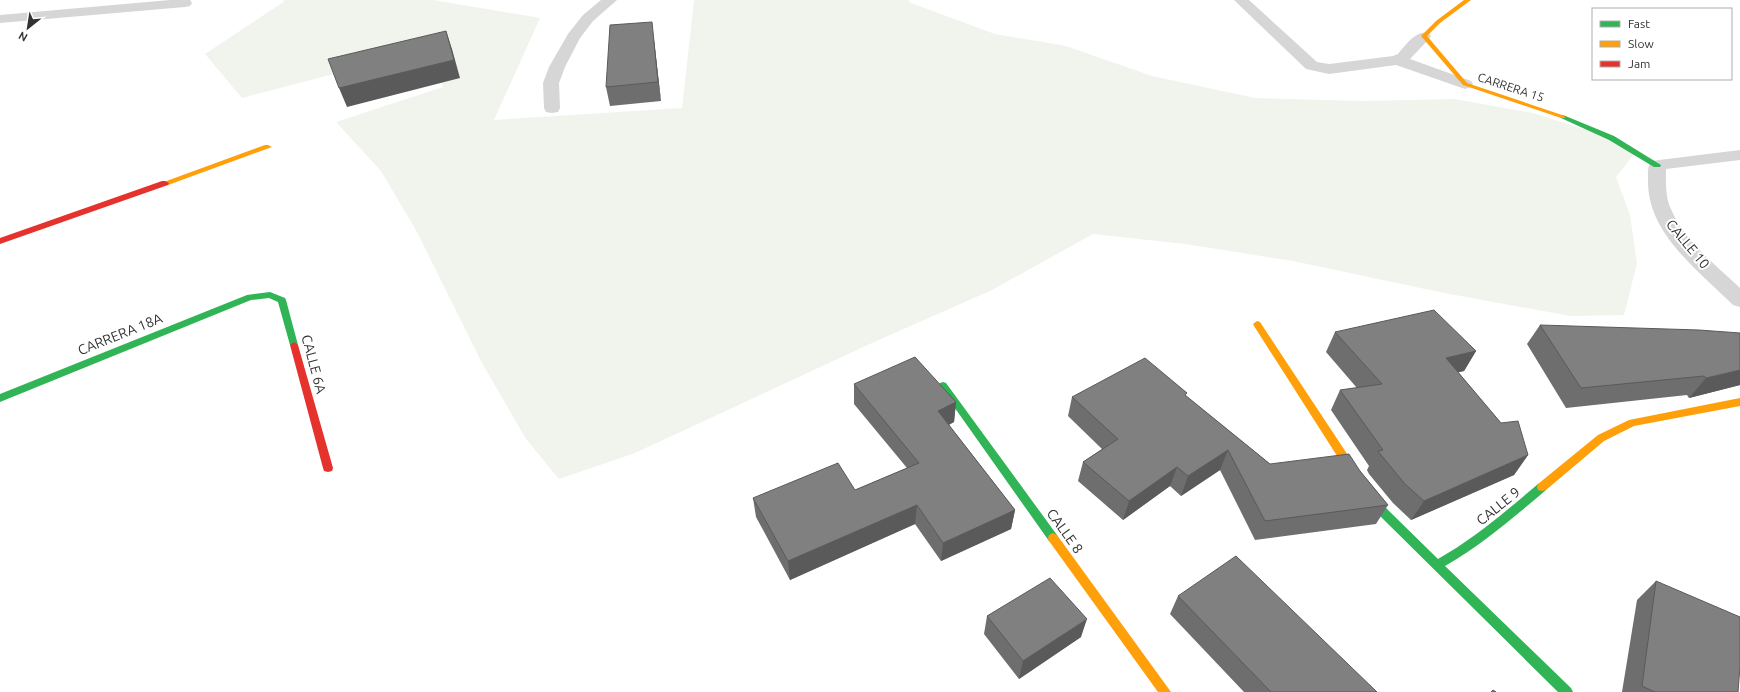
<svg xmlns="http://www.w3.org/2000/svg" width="1740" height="692" font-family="Ubuntu,sans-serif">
<rect width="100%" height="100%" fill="#fff"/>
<path fill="#f0f4ed" d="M282 0H433L540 18 494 120 682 108 694 0H908L911 3 995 34 1066 46 1152 76 1255 98 1364 101 1454 99 1533 113 1590 131 1634 154 1616 177 1630 215 1637 263 1624 315 1570 316 1444 293 1293 261 1185 244 1093 234 992 290 872 343 635 453 559 479 526 439 482 363 417 232 381 171 336 122 443 87 426 50 242 98 205 54 285 1Z"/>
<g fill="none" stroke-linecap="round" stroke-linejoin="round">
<path fill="#d6d6d6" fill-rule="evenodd" d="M601 0H617L593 21 580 38 565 67 559 83 560 108 558 112 552 113 546 112 544 108 543 83 549 67 568 34 583 15Z"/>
<path fill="#d6d6d6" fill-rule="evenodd" d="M170 0H190L192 3 190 6 185 7 0 23V15Z
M1234 0H1249L1317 62 1329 64 1393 56 1398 54C1406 45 1416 30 1429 33L1431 36 1429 39 1410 59 1471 81 1473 84 1471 87 1465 89 1396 65 1329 74 1306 69Z
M1740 150V160L1666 169C1666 182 1665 197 1671 209 1684 241 1716 265 1740 288V307L1733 305C1699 271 1648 234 1648 182 1648 175 1647 167 1651 161Z"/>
<path fill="#30b455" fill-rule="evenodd" d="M1563 115 1614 136 1661 165 1660 167H1654L1609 140 1561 118 1560 117Z
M270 292 285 298 286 300 298 345 297 347 294 348 290 345 278 302 269 298 251 300 0 402V394L247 295Z
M943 382 946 383 1057 535 1058 538 1057 541 1053 543 1049 541 940 387 938 385 940 383Z
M1359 477 1363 478 1387 509 1438 559C1475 538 1506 511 1538 484L1542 483 1546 484 1547 487 1546 490C1513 518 1483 544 1445 566L1571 688 1573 692H1558L1379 515 1355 484 1354 481 1355 478Z"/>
<path fill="#ff9f0a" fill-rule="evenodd" d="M1464 0H1471L1440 23 1427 36 1467 83 1565 116V118H1561L1463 85 1421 36 1436 21Z
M265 145H268L272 147 168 185H165L161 183Z
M1257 321 1260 322 1363 478 1364 481 1363 484 1359 485 1355 484 1254 326 1253 324Z
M1740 398V406L1634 426 1604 441 1546 490 1542 491 1538 490 1537 487 1538 484 1598 435 1629 420Z
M1053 533 1057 535 1171 692H1158L1049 541 1048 538 1049 535Z"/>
<path fill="#e5322d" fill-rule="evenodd" d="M162 181H165L169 183 168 185 0 244V238Z
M294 342 298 345 333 468 332 471 328 472 324 471 323 468 290 345Z"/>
</g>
<path fill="#6e6e6e" d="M654 40 661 101 610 106 606 87Z
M1540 325 1740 385 1689 398 1687 395 1566 408 1527 344Z
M1335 332 1476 351 1464 371 1458 372 1528 455 1514 475 1411 520 1393 503 1369 474 1367 470 1369 466 1331 410 1340 390 1357 388 1326 352Z
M854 384 956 402 954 422 949 425 1015 510 1011 529 941 561 915 524 790 580 756 517 753 498 855 490 907 468 854 404Z
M1186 396 1270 464 1360 471 1388 505 1376 524 1255 540 1220 470 1181 496 1170 486 1123 520 1078 481 1083 462 1102 449 1068 416 1072 397Z
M1656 581 1738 692H1622L1637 600Z
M1178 596 1377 692H1244L1170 614Z
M987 616 1081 637 1019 679 984 634Z"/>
<path fill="#5a5a5a" d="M652 22 654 40 661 101 658 82Z
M446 31 452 49 460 78 347 107 339 88Z
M1476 351 1464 371 1434 378 1446 358Z
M1740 370V385L1689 398 1706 378Z
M956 402 954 422 936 430 938 411Z
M1228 450 1220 470 1181 496 1188 476Z
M1528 455 1514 475 1411 520 1424 501Z
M1177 467 1170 486 1123 520 1129 501Z
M917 505 915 524 790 580 788 561Z
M1015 510 1011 529 941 561 943 543Z
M1087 619 1081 637 1019 679 1023 661Z"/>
<path fill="#808080" stroke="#5a5a5a" d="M652 22 658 82 606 87 610 25Z
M446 31 454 60 339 88 328 59Z
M1434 310 1476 351 1446 358 1501 423 1518 421 1528 455 1424 501 1405 484 1381 455 1378 451 1383 450 1340 390 1382 384 1335 332Z
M1540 325 1699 330 1740 333V370L1706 378 1704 376 1581 388Z
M915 357 956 402 938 411 1015 510 943 543 917 505 788 561 753 498 838 463 855 490 919 463 854 384Z
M1145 358 1187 393 1185 395 1270 464 1349 454 1360 471 1388 505 1265 521 1228 450 1188 476 1177 467 1129 501 1083 462 1118 439 1072 397Z
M1236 556 1377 692H1271L1178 596Z
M1050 578 1087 619 1023 661 987 616Z
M1656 581 1740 617V666L1738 692H1655L1642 686Z
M1493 690 1496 692H1491Z"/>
<g text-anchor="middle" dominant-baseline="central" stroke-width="4" stroke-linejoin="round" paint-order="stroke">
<g font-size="12" fill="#323232" stroke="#fff">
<text transform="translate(1511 87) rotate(18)">CARRERA 15</text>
</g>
<g font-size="14" fill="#323232" stroke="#fff">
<text transform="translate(1688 244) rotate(50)">CALLE 10</text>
<text transform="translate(120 334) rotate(-22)">CARRERA 18A</text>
<text transform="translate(314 364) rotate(75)">CALLE 6A</text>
<text transform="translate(1498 506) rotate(-39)">CALLE 9</text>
<text transform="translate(1065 531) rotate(54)">CALLE 8</text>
</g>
</g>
<rect x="1592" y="8" width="140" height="72" fill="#ffffff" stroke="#adadad"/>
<rect x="1600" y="21" width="20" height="6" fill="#30b455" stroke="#adadad"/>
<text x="1628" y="28" font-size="12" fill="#323232">Fast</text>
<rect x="1600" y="41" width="20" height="6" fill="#ff9f0a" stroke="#adadad"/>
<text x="1628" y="48" font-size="12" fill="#323232">Slow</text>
<rect x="1600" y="61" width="20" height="6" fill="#e5322d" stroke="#adadad"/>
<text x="1628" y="68" font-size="12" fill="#323232">Jam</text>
<g transform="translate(28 28) rotate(210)" stroke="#ffffff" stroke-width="3" paint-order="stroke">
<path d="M0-3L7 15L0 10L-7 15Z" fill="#323232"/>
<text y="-6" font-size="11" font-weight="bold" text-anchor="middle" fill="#323232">N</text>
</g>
</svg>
